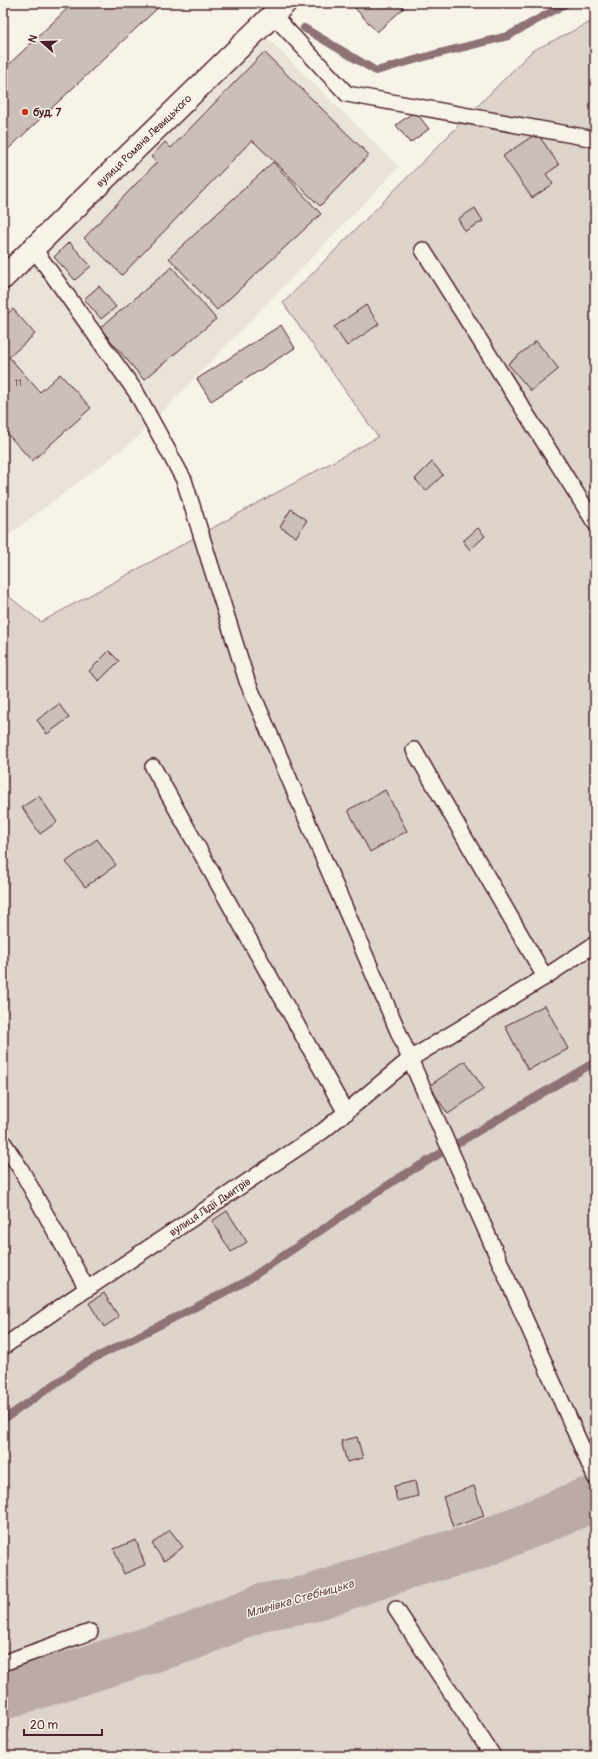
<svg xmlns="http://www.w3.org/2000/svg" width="598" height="1759" font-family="Pangolin,sans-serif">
<rect width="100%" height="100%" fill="#f7f3e8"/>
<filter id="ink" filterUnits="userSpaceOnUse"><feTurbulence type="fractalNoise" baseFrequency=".025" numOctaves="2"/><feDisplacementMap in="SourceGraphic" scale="8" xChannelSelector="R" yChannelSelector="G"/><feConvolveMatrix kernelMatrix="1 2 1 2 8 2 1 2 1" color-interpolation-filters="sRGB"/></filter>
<g filter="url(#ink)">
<path fill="#eae3da" d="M264 35 399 167 136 439 3 539V291L24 266Z"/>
<path fill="#ded4cc" stroke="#947a7c" d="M595 20V1756H3V592L41 622 378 437 283 303 532 51Z"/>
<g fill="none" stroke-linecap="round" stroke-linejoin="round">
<path stroke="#8e7275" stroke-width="8" d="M304 28 376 71 432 55 508 36 567 3
M3 1420 85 1363 243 1283 397 1179 595 1062"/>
<path stroke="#bcaaa7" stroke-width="47" d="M3 1696 191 1637 262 1607 309 1599 415 1563 471 1549 587 1501H595"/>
</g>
<path fill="#ccbfb9" stroke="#4a1f2b" d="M73 3H163L3 154V70Z
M354 3H399L404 8 377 32 352 5Z
M264 52 369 155 320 206 252 140 122 275 84 238 157 162 151 157 165 142 171 148Z
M415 111 429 129 410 143 396 125Z
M537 133 559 165 546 174 553 184 532 198 503 156Z
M273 162 321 214 217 310 169 258Z
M475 208 483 221 465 231 458 219Z
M69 242 91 266 75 280 54 257Z
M172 267 216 319 144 380 100 328Z
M99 286 116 307 101 319 84 299Z
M366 305 379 324 347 346 334 327Z
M13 309 35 334 9 357 40 392 60 374 91 408 32 461 3 429V317Z
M281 325 295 348 211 401 197 379Z
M536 341 559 369 531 391 508 364Z
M432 462 443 475 426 491 415 479Z
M291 509 307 520 296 537 280 527Z
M478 528 485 536 470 550 463 541Z
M109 651 119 661 99 681 89 671Z
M59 704 69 718 47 734 37 720Z
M385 790 407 831 370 852 348 810Z
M39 796 57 822 40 834 22 807Z
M97 839 116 865 85 887 66 862Z
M545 1005 568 1049 528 1070 505 1026Z
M465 1061 484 1089 448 1114 429 1086Z
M227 1211 247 1242 231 1252 212 1221Z
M104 1293 119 1317 104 1327 89 1303Z
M357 1437 363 1458 347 1462 341 1441Z
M415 1481 418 1496 397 1501 394 1486Z
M474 1486 484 1516 453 1527 443 1497Z
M170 1530 183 1547 164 1561 152 1544Z
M136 1540 145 1565 124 1574 114 1549Z"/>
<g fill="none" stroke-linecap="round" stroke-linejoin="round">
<defs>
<path id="service" d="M273 15 347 94 595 139
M34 249 136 392 184 480 247 681 410 1059 595 1477
M423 250 595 523
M414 750 545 977
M153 767 346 1113
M3 1142 20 1168 87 1289
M3 1347 72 1299 323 1131 410 1059 545 977 595 944
M396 1609 493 1756
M3 1663 90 1632"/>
<path id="minor" d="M3 278 285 3"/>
</defs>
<use href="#service" stroke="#4a1f2b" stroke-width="18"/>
<use href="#minor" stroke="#4a1f2b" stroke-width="25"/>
<use href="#service" stroke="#f7f3e8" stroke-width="15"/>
<use href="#minor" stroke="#f7f3e8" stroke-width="22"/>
</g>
</g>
<circle fill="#c8321e" stroke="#f7f3e8" stroke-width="1.5" cx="25" cy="112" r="4"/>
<g text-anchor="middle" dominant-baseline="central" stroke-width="3" stroke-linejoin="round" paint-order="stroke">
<g font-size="9" fill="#6a474e">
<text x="18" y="383">11</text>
</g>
<g font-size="11" font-weight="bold" fill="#4a1f2b" stroke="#f7f3e8" text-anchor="start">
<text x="33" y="112">буд. 7</text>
</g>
<g font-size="11" fill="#4a1f2b" stroke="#f7f3e8">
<text transform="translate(144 141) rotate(-44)">вулиця Романа Левицького</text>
<text transform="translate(210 1207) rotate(-34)">вулиця Лідії Дмитрів</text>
</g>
<g font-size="12" font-style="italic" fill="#6c4950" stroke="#f7f3e8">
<text transform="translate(300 1599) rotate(-16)">Млинівка Стебницька</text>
</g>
</g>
<rect width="598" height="1759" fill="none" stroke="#f7f3e8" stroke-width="16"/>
<rect x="8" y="8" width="582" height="1743" fill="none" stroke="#4a1f2b" stroke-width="1.5" filter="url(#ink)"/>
<g transform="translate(42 42) rotate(290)" stroke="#f7f3e8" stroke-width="3" paint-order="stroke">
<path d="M0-3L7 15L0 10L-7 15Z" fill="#4a1f2b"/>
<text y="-6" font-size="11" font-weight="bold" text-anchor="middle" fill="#4a1f2b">N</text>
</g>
<path d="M24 1729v6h78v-6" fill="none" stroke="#4a1f2b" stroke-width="2"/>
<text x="30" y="1729" font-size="12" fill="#4a1f2b" stroke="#f7f3e8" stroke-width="3" paint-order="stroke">20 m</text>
</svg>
